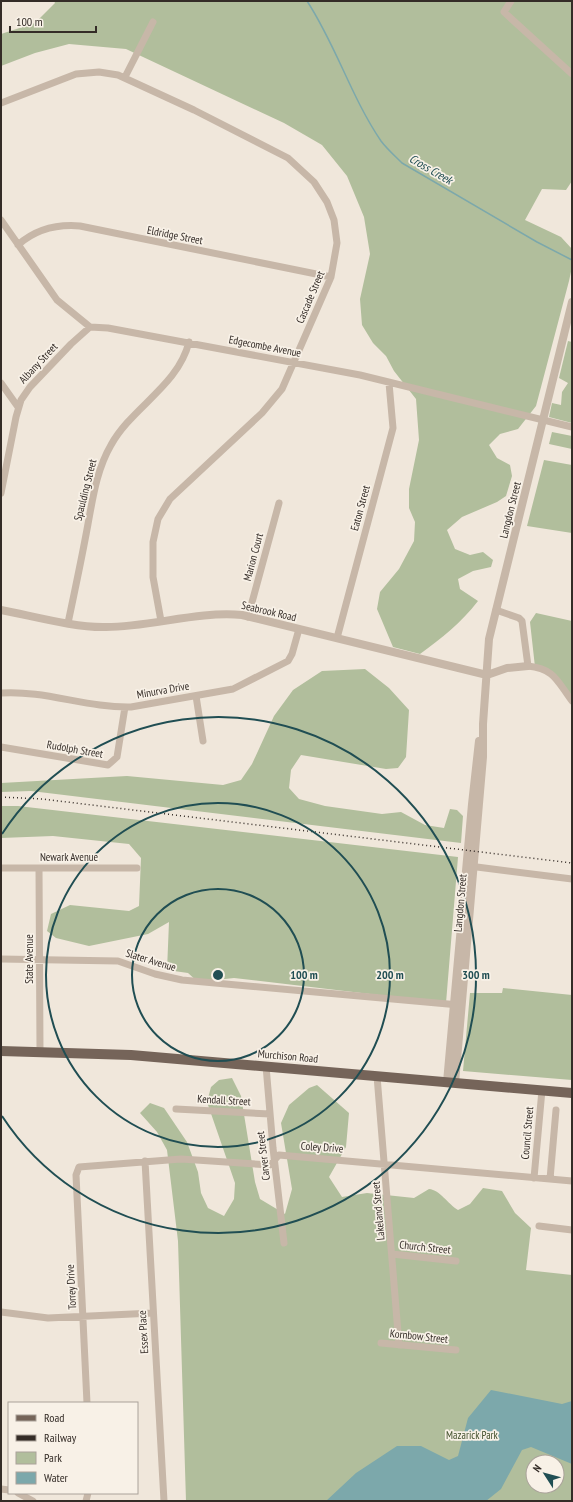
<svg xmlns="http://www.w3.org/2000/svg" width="573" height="1502" font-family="'PT Sans Narrow',sans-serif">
<rect width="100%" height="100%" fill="#f0e7db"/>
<path fill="#b1be9c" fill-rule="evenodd" d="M54 1H572V181L566 190 542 189 525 220 561 237 572 249V267L569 281 536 406 518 429 500 434 489 445 497 458 510 465 512 476 506 496 497 502 462 517 447 530 455 549 470 555 483 552 493 560 491 567 473 571 458 579 460 589 478 601C461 623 442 638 420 654L393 647 377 609 380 592 399 569 414 541 415 522 409 508V489L419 440 416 399 394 371 386 356 373 343 362 325 360 299 370 254 364 217 347 176 322 145 284 123 126 49 69 44 35 53 1 66V34L35 23 55 3Z
M568 341 572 342V423L549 417 552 403 561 405 562 392 568 383 559 378Z
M552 432 572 436V449L549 444Z
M544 460 572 465V533L527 526Z
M536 613 572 621V702L552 674 535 667 530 622Z
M365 669 389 688 409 710 406 757 398 768 386 769 301 755 291 770 289 788 299 799 325 806 382 814 401 812 425 825 444 828 450 809 457 810 463 816 461 843 31 791 1 792V783L127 776 223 785 241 780 252 764 274 716 293 690 322 671Z
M1 806H18L458 857 446 1003 234 978 198 982 188 973 167 970 169 922 148 934 89 946 56 938 47 931 51 914 70 905 129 911 139 906 141 858 129 844 53 836 1 838Z
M503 988 572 995V1080L463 1071 470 993H502Z
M232 1078 241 1096 255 1182 260 1199 285 1214 292 1189 281 1123 289 1105 309 1088 317 1085 349 1113 346 1147 329 1177 342 1197 367 1193 414 1198 429 1189C440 1190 448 1204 458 1210L470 1204 483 1188 502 1191 515 1213 531 1228 526 1270 572 1275V1501H186L178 1241 167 1150 157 1132 140 1113 150 1103 164 1108 187 1142 198 1172 201 1193 208 1208 224 1216 234 1199 235 1183 207 1102 211 1087 219 1080ZM533 1462H557V1486H533Z"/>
<path fill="#7ca8ab" d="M491 1390 562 1404 572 1401V1464L531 1447 522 1450 501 1489 486 1501H326L356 1473 397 1446H421L449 1460 458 1456 468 1418Z"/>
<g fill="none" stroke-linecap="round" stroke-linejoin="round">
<path stroke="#7ca8ab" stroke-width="1.5" d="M307 1C336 45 351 97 381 141 387 149 395 156 402 163L537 242 572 260"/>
<path stroke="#c7b7a8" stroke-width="7" d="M511 1 504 12 572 74
M125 77 153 22
M1 103 76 74 99 72 118 75 194 110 288 158 314 182 327 202 334 220 337 243 331 277 282 389 262 413 170 499 158 519 153 542V577L161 621
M1 220 57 300 90 327 108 328 360 375 572 427
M18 245C36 229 56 224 80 226L331 277
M1 383 18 407
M1 493 16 417 21 400 30 387 71 344 90 327
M496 610 519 618 522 621 528 666C555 669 557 681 572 701
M248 617 279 503
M68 623C75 590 82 557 88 524 93 497 97 469 111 445 132 407 178 386 189 342
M337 638 393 428 389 383
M1 693C45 690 87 708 131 707L233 689 288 661 292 654 299 629
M196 696 203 741
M1 747 108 765 117 757 125 707
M469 866 572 879
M1 868H137
M39 868 40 1050
M1 959 118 961 155 974 182 980 459 1005
M266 1066 273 1148 284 1243
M377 1076 399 1345
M176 1109 270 1114
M145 1161 164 1501
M534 1178 542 1090
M550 1179 556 1110
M539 1226 572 1230
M392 1254 456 1261
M1 1312 48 1318 153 1313
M381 1343 456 1350
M87 1403 76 1175 79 1167 181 1159 270 1165 279 1155 572 1181
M1 1489 9 1490
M18 1493 33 1501
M86 1501 88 1493"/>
<path stroke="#c7b7a8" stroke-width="8" d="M1 610C33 616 75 628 106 627 152 627 196 611 242 615L487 675 507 668 528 666
M447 1082 472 804 479 741
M455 1083 483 757V724L489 639 572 302"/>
<path stroke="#756459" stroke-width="10" d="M1 1051 131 1055 572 1093"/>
<path stroke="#342c27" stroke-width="1.5" stroke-dasharray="1 3" stroke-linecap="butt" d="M1 797 42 799 572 863"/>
</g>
<g fill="none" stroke="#204e53" stroke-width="2">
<circle cx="218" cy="975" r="86"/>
<circle cx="218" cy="975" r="172"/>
<path d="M2 834A258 258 0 1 1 2 1116"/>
</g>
<g text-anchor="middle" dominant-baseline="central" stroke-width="3.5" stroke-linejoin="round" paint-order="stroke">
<g font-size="11" fill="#342c27" stroke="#f8f1e7">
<text transform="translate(175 235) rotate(11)">Eldridge Street</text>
<text transform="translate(310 297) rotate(-67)">Cascade Street</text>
<text transform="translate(265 346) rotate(11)">Edgecombe Avenue</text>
<text transform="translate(38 363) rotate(-47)">Albany Street</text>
<text transform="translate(85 490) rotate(-76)">Spaulding Street</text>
<text transform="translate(360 508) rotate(-75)">Eaton Street</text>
<text transform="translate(510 510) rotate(-76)">Langdon Street</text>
<text transform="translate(253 557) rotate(-75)">Marion Court</text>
<text transform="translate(269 611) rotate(13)">Seabrook Road</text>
<text transform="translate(163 690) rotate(-10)">Minurva Drive</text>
<text transform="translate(75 749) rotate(10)">Rudolph Street</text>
<text x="69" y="857">Newark Avenue</text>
<text transform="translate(460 903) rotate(-85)">Langdon Street</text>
<text transform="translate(29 959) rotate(-90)">State Avenue</text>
<text transform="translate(151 960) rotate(17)">Slater Avenue</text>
<text transform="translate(288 1056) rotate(5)">Murchison Road</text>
<text transform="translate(224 1100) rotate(3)">Kendall Street</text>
<text transform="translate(527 1133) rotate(-85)">Council Street</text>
<text transform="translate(322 1147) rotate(4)">Coley Drive</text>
<text transform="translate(263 1156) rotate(-97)">Carver Street</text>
<text transform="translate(378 1211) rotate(-95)">Lakeland Street</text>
<text transform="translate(425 1247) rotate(6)">Church Street</text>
<text transform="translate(71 1287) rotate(-93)">Torrey Drive</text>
<text transform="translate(143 1332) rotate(-93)">Essex Place</text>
<text transform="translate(419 1336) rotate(6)">Kornbow Street</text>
</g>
<g font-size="11" fill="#43512d" stroke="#f8f1e7">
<text x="472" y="1435">Mazarick Park</text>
</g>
<g font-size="12" font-style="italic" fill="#204e53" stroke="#f8f1e7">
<text transform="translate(431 169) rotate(30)">Cross Creek</text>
</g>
</g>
<circle cx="218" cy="975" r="6" fill="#204e53" stroke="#f8f1e7" stroke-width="2"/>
<g font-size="12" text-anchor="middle" font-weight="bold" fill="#204e53" stroke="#f8f1e7" stroke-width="3.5" stroke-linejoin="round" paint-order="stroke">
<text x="304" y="979">100 m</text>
<text x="390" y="979">200 m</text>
<text x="476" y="979">300 m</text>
</g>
<rect width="573" height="1502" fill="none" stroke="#342c27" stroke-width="4"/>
<rect x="8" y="1402" width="130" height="92" fill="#f8f1e7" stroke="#aaa29a"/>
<rect x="16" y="1415" width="20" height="6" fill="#756459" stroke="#aaa29a"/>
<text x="44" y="1422" font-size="12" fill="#342c27">Road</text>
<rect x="16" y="1435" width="20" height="6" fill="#342c27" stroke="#aaa29a"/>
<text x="44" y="1442" font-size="12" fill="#342c27">Railway</text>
<rect x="16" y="1452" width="20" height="12" fill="#b1be9c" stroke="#aaa29a"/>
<text x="44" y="1462" font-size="12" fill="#342c27">Park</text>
<rect x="16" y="1472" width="20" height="12" fill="#7ca8ab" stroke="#aaa29a"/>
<text x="44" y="1482" font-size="12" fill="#342c27">Water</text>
<g transform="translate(545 1474) rotate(306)"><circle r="19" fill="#f8f1e7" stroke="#aaa29a"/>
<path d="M0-3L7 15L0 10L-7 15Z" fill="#204e53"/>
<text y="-6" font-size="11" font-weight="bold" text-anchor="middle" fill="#342c27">N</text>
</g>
<path d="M10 26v6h86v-6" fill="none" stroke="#342c27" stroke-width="2"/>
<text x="16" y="26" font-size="12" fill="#342c27" stroke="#f8f1e7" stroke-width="3" paint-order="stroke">100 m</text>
</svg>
